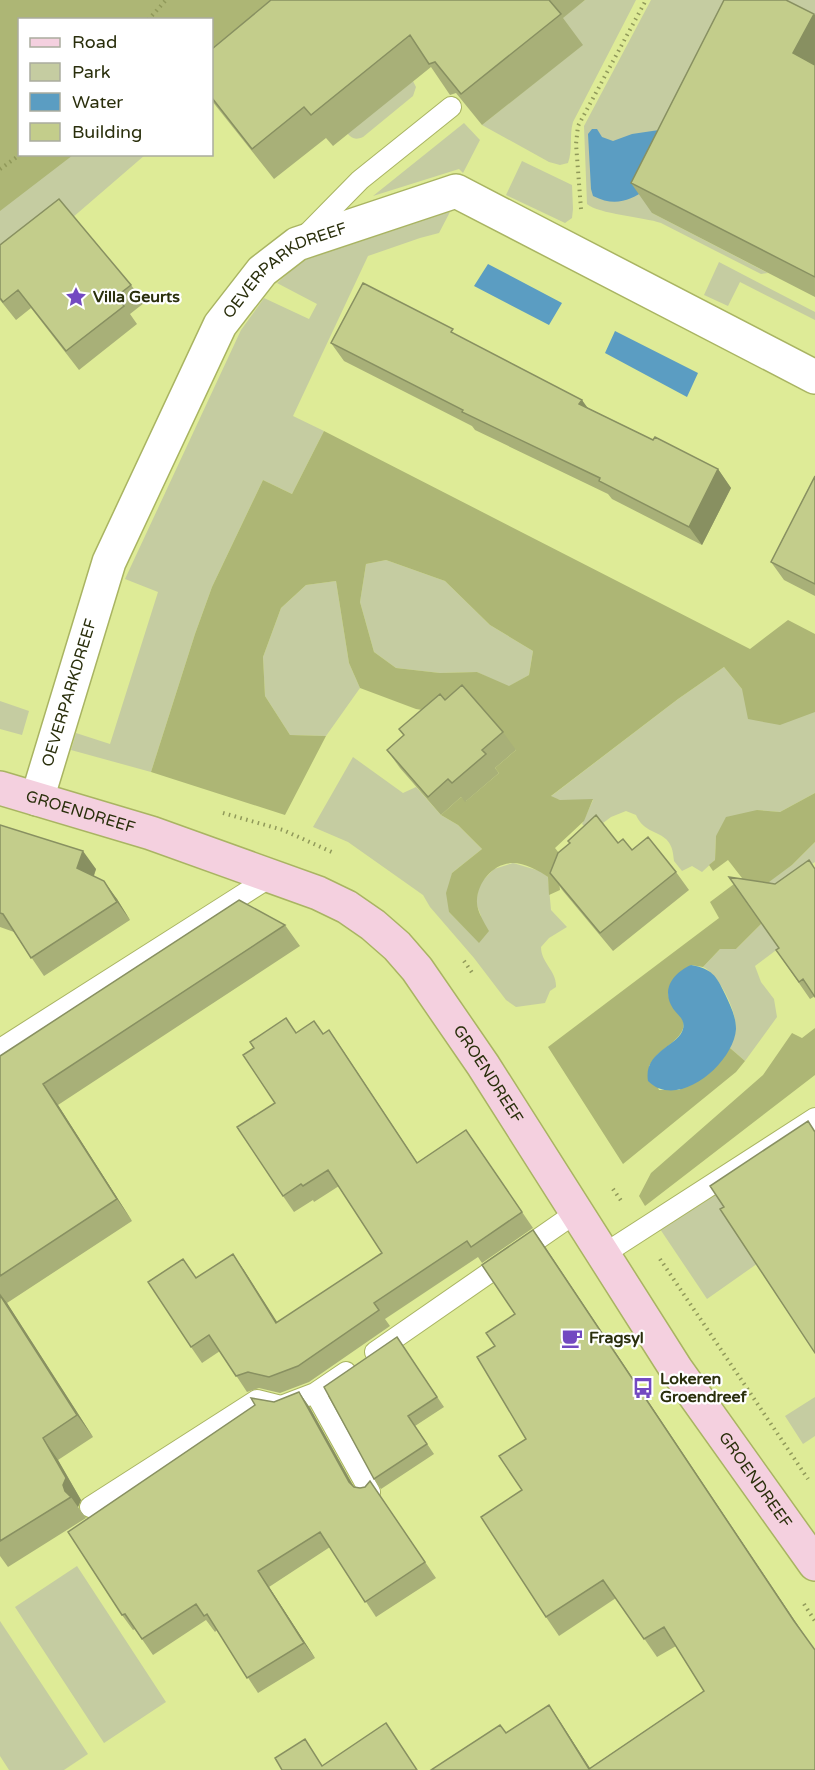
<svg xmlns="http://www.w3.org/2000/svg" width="815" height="1770" font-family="'Varela Round',sans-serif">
<rect width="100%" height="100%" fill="#deeb97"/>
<path fill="#c5cca1" d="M0 0 212 20H20V154L145 155 72 218 0 273Z
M585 0H636L573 122C569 136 573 150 568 163L560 165 549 162 482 125 582 45 561 19Z
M651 0H815V34L652 213 768 273 761 274 661 223C644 217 598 214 587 204L584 126Z
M413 81 416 87 413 96 363 137C356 140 352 139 347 133Z
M464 123 480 140 463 173 459 169 373 196Z
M522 161 572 185 573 209 572 218 565 223 506 195Z
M446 210H451L439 233 420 238 368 256 293 416 324 431 292 494 263 480 212 587 195 634 151 772 71 750 76 733 110 744 158 592 125 579 241 330 264 298 309 319 317 304 277 283 304 259Z
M719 262 815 312V320L740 282 728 306 704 295Z
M386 560 445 581 490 625 533 651 529 675 508 687 477 672 440 673 396 668 374 652 360 602 366 564Z
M336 581 349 663 360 688 326 736 290 735 265 696 263 657 281 608 306 585Z
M724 667 742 689 815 712V793L780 812 757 810 716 836 715 860 702 872 692 866 682 871 674 861C673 826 647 840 636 815L626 811 611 817 591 832 582 824 593 800H560L550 797 678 699Z
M0 701 29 711 22 735 0 729Z
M353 757 403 793 416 787 441 815 458 825 482 849 452 873 449 912 479 942 481 916 476 903 479 884 494 869 513 863 540 871 548 877 551 910 567 927 549 938 541 947C541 963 557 971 556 987L550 991 545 1003 516 1007 506 1000 474 958 430 907 423 895 348 842 313 827Z
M815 842V862L774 889 768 882 792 865Z
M762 923 779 948 755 966 761 982 774 999 777 1017 745 1061 730 1048C733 1039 737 1030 735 1020 733 1004 717 973 703 967L720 949H736Z
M815 1126V1160L761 1261 707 1299 660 1229Z
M815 1397V1436L803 1444 785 1416Z
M77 1566 166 1702 104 1743 15 1607Z
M0 1621 88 1754 64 1770H9L0 1756Z"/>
<path fill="#adb675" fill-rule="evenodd" d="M0 0H283L212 54V20H20V154L73 155 0 211Z
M324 431 750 649 788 620 815 634V712L780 725 748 719 742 689 724 667 678 699 551 796 560 800 593 799 584 821 555 848 566 862 559 881 560 890 549 895 548 877C540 871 524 863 513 863 493 863 478 882 477 900 476 910 484 922 489 931L479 943 449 912 446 893 452 873 482 849 458 825 441 815 461 797 466 801 499 773 495 768 516 750 434 712 416 709 360 688 349 663 336 581 306 585 281 608 263 657 265 696 290 735 326 736 285 815 151 772 195 634 212 587 263 480 292 494ZM386 560 445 581 490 625 533 651 529 675 509 686 477 672 440 673 396 668 374 652 360 602 366 564Z
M815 793V842L792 865 769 882 781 900 765 920 736 949H720L703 967 691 965 668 994C671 1007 676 1008 682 1018 690 1034 666 1046 657 1055 654 1058 651 1063 649 1066L659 1090H679L715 1067 730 1048 745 1061 736 1072 623 1164 548 1047 719 918 710 902 742 878 728 860 713 871 709 865 715 860 716 836 726 817 757 810 780 812Z
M815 1028V1075L645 1206 639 1196 651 1173 763 1075 792 1033 802 1038Z"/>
<path fill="#5b9dc2" d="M592 129H597L602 137 613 141 632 134 659 130 647 189C629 201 615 207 593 196L591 189 588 134Z
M488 264 562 303 549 325 474 286Z
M615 331 698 373 687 397 605 353Z
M691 965C712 969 716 975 725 994 730 1005 736 1016 736 1029 734 1063 678 1111 648 1081 643 1051 679 1046 683 1029 686 1018 675 1014 671 1005 662 987 675 972 691 965Z"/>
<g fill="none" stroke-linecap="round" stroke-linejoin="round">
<defs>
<path id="lane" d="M305 236 360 180 451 107
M0 1049 272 876
M604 1254 815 1118
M375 1352 577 1212
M315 1393 370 1492
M90 1507 257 1400 281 1406 315 1393 346 1372"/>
<g id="street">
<path id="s1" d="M37 799 109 562 220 325 262 271 297 244 456 191 815 377"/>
</g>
<g id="secondary">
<path id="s2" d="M0 788 151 833 318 893 347 907 373 925 397 946 417 969 483 1065 676 1369 815 1564"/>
</g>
</defs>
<use href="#lane" stroke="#a9b462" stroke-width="22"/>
<use href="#street" stroke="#a9b462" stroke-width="36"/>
<use href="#secondary" stroke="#a9b462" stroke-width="36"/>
<path stroke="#90995a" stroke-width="4" stroke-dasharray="1.5 4.5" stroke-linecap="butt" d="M148 20 166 0
M0 169 21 154
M581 209 576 144 578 126 646 0
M223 813 283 830 334 853
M464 961 473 974
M613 1189 622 1202
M660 1259 808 1479
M804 1604 815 1621"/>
<use href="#lane" stroke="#fff" stroke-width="20"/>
<use href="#street" stroke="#fff" stroke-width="33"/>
<use href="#secondary" stroke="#f4d0df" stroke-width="33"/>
</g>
<path fill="#a8b078" d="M271 0H585L563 18 583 45 482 125 456 93 450 95 431 67 333 146 326 138 274 179 212 101V49Z
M815 15V297L652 213 631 183Z
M0 245 131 285 144 303 130 314 137 324 79 370 31 308 16 320 0 300Z
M458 336 588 408 653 440 718 469 731 488 702 545 612 499 608 494 475 430 472 426 344 361 331 343Z
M815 476V596L784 580 771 562Z
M445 700 503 732 516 750 495 768 499 773 465 802 461 797 441 815 400 768 387 750 404 735 399 729Z
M0 825 96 869 94 876 117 899 130 920 44 976 14 932 0 927Z
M618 843 676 872 689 890 613 951 563 891 550 873Z
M775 884 815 996 810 999 776 950 779 948Z
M285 925 300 946 58 1105 132 1221 7 1303 93 1437 58 1460 81 1500 78 1507 86 1518 8 1567 0 1556V1056Z
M329 1030 417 1163 466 1130 533 1228 482 1263 478 1257 385 1319 390 1326 309 1382 280 1393 259 1388 247 1392 220 1351 202 1363 191 1347 233 1254 277 1323 382 1253 339 1186 314 1202 313 1200 294 1212 283 1196 275 1103 297 1033 323 1034Z
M533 1230 804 1635 815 1770H431L506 1733 549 1705 590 1768 704 1691 676 1646 657 1657 616 1598 559 1636 546 1617 522 1490 526 1439 495 1346 515 1314Z
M397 1337 444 1407 415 1426 434 1454 381 1489 374 1479Z
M299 1392 310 1408 354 1487 360 1488 365 1487 370 1481 436 1578 376 1617 330 1547 269 1587 315 1658 258 1693 217 1630 215 1632 206 1620 153 1655 135 1629 133 1630 122 1615 274 1402Z"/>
<path fill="#889061" d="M814 14 815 15V83L793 53Z
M582 400 595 418 579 404Z
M718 469 731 488 702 545 689 527Z
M83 851 96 869 90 886 77 868Z
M104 881 117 899 130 920 117 902Z
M329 1030 340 1046 428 1179 417 1163Z
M43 1084 58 1105 132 1221 117 1199Z
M533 1230 546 1248 807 1639 794 1621Z
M233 1254 244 1270 288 1339 276 1323Z
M0 1294 7 1303 93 1437 77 1415Z
M299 1392 310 1408 360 1498 349 1482Z
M43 1438 58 1460 81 1500 78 1507 71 1497 65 1491Z
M258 1571 269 1587 315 1658 304 1643Z
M549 1705 561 1723 591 1770H590Z"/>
<path fill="#c3cd8b" stroke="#889061" stroke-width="1.5" d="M271 0H549L561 14 461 94 435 62 429 64 410 35 311 115 304 107 252 149 212 98V49Z
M724 0H786L814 14 793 53 815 65V277L631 183Z
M59 199 131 285 117 296 124 306 66 351 18 290 3 302 0 298V245Z
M363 283 453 329 451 332 582 400 579 404 653 440 655 437 718 469 689 527 599 481 600 478 462 412 463 410 331 343Z
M815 476V584L771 562Z
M462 685 503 732 482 750 486 754 452 783 448 779 428 797 387 750 404 735 399 729 440 694 445 700Z
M596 815 618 843 623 839 632 850 648 837 676 872 600 933 550 873 558 853 570 843 568 841Z
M0 825 83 851 77 868 104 881 117 902 31 958 3 914 0 913Z
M809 860 815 869V997L803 979 799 982 776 950 779 948 729 877 775 884Z
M239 900 285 925 43 1084 117 1199 0 1276V1056Z
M286 1018 296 1033 314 1021 323 1034 329 1030 417 1163 466 1130 522 1212 471 1247 467 1241 374 1303 379 1310 298 1366 269 1377 248 1372 236 1376 209 1335 191 1347 148 1282 183 1259 196 1278 233 1254 276 1323 382 1253 328 1170 303 1186 301 1184 283 1196 237 1127 275 1103 243 1055 254 1048 250 1042Z
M808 1121 815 1132V1353L720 1209 724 1207 710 1186Z
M533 1230 794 1621 815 1650V1770H431L500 1725 506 1733 549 1705 589 1769 704 1691 664 1627 644 1639 603 1580 546 1617 481 1517 522 1490 499 1456 526 1439 477 1357 495 1346 486 1333 515 1314 482 1265Z
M0 1295 77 1415 43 1438 66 1478 63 1485 65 1491 71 1497 0 1541Z
M397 1337 437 1397 408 1416 427 1444 374 1479 324 1387Z
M299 1392 349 1482 354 1487 360 1488 365 1487 370 1481 425 1562 365 1602 320 1532 258 1571 304 1643 247 1678 207 1614 204 1616 196 1604 142 1639 125 1614 122 1615 68 1532 255 1405 251 1398 274 1402Z
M386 1723 417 1770H282L275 1758 305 1739 322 1766Z"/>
<defs>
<symbol id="sight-bare" viewBox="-9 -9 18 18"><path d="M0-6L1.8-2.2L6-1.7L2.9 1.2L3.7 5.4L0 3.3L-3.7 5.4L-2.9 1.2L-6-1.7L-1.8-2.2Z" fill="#7349c1" stroke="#fff" stroke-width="2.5" paint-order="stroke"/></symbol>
<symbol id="cafe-bare" viewBox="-9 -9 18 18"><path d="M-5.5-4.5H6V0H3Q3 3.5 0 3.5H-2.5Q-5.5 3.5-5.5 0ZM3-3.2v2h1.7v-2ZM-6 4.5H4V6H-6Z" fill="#7349c1" stroke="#fff" stroke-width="2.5" paint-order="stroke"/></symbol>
<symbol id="bus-bare" viewBox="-9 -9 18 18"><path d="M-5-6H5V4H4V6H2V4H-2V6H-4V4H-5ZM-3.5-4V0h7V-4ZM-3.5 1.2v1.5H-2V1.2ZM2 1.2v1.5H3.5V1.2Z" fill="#7349c1" stroke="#fff" stroke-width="2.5" paint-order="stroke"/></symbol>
</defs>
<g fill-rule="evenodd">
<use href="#sight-bare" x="61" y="282" width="30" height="30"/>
<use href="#cafe-bare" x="557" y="1323" width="30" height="30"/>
<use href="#bus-bare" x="628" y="1373" width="30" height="30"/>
</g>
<g text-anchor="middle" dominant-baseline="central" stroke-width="4.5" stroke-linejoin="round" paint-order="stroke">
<g font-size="16" fill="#2a2f0c" stroke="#fff">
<text stroke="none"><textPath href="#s1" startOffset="597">OEVERPARKDREEF</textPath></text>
<text stroke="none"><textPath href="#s1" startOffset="111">OEVERPARKDREEF</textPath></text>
<text stroke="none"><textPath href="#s2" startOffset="84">GROENDREEF</textPath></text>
<text stroke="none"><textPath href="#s2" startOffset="588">GROENDREEF</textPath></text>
<text stroke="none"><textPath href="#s2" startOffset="1074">GROENDREEF</textPath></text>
</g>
<g font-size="16" font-weight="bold" fill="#2a2f0c" stroke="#fff" text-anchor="start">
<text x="93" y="297">Villa Geurts</text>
<text x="589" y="1338">Fragsyl</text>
<text x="660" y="1379">Lokeren<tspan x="660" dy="18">Groendreef</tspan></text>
</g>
</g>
<rect x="18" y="18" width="195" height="138" fill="#ffffff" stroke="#aaac9e" stroke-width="1.5"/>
<rect x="30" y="38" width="30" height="9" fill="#f4d0df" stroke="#aaac9e" stroke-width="1.5"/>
<text x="72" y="48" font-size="18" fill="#2a2f0c">Road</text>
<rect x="30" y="63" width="30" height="18" fill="#c5cca1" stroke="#aaac9e" stroke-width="1.5"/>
<text x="72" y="78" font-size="18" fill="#2a2f0c">Park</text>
<rect x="30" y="93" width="30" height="18" fill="#5b9dc2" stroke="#aaac9e" stroke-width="1.5"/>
<text x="72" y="108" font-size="18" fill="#2a2f0c">Water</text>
<rect x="30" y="123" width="30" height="18" fill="#c3cd8b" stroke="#aaac9e" stroke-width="1.5"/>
<text x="72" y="138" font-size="18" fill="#2a2f0c">Building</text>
</svg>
